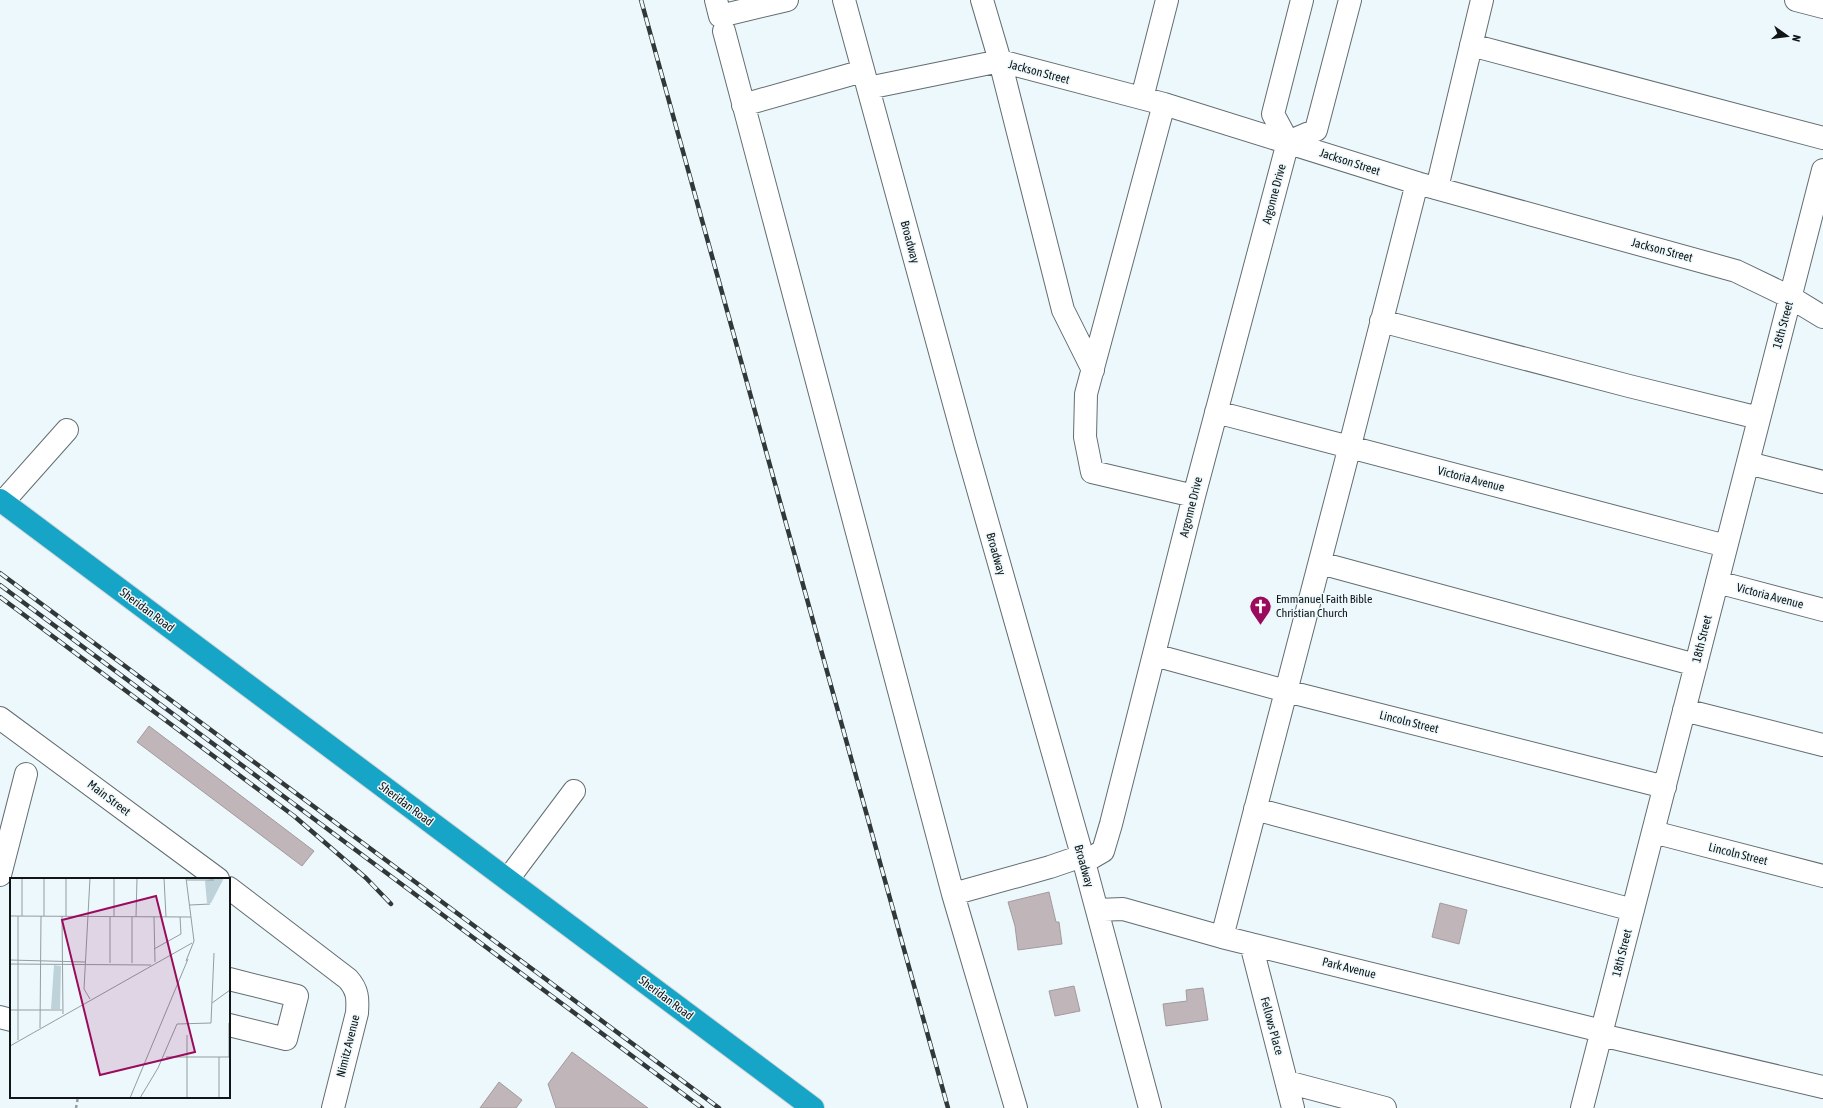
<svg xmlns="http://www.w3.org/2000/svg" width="1823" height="1108" font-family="'Asap Condensed',sans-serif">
<rect width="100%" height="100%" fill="#ecf8fc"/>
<path fill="#c0b5b9" stroke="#a49a9e" d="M149 726 314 851 302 866 137 742Z
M1049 892 1056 922H1059L1062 944 1018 950 1015 926 1008 902Z
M1440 903 1467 910 1459 944 1432 937Z
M1074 986 1080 1011 1055 1016 1049 991Z
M1203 988 1208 1020 1166 1026 1163 1004 1187 1001 1186 990Z
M572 1052 648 1108H556L548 1084Z
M499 1082 522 1100 516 1108H480Z"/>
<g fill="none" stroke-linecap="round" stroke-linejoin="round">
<defs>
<path id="minor" d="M716 0 720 16 787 0
M844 0 966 447 1084 862 1150 1108
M982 0 1000 61 1063 310 1093 370
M1796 0 1823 7
M724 31 953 894 1016 1108
M1471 45 1823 138
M868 88 1000 61 1164 104 1417 183 1736 271 1790 297 1823 317
M1142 98 1167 0
M1164 104 1086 394 1085 437 1092 472 1194 496
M743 105 863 71
M1288 142 1316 130 1350 0
M1437 188 1482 0
M1381 321 1629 386 1759 418
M1216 412 1726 546
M1748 463 1823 482
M3 502 67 430
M1320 563 1696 665
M1717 582 1823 610
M1154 655 1286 691 1665 787
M1684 710 1823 745
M0 718 218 879
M1255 809 1633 910
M1653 832 1823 876
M1084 862 1103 851 1111 824 1194 496 1288 142 1273 114 1302 0
M0 875 26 774
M508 879 574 791
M229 888 348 979C358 990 358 999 357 1013L333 1108
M953 894 1050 867 1082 856
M1097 910 1123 909 1222 937 1602 1031
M1222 937 1345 465 1417 183
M1251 944 1293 1108
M229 979 297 996 286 1039 229 1025
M0 1017 11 1020
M1601 1035 1823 1087
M1287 1082 1385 1108
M1582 1108 1823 170"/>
<path id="highway" d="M0 500 813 1108"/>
</defs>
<use href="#minor" stroke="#636d71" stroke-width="24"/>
<use href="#highway" stroke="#d4d5d5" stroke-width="24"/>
<path stroke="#939b9e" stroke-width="2.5" stroke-dasharray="3 3" stroke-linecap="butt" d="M76 1108 78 1097"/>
<use href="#minor" stroke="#fff" stroke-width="22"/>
<use href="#highway" stroke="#16a4c7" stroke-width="22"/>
<defs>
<path id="rail" d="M641 0 948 1108
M0 573 719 1108
M0 585 702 1108
M0 597 294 816 366 878 391 904"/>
</defs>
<use href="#rail" stroke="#323738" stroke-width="4.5"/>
<use href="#rail" stroke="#ecf8fc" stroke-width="3" stroke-dasharray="9" stroke-linecap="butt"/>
</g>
<defs>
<symbol id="church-pin" viewBox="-11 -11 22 30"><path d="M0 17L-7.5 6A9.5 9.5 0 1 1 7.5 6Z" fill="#9a0b5d" stroke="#ecf8fc"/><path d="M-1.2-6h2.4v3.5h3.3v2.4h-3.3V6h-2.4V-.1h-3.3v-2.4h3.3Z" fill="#fff"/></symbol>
</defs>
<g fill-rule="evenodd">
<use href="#church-pin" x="1248" y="594" width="25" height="34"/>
</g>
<g text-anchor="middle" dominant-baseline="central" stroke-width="3" stroke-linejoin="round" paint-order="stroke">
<g font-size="12" fill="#111516" stroke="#ecf8fc">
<text transform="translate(1039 72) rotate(15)">Jackson Street</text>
<text transform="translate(1350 162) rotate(18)">Jackson Street</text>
<text transform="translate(1274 194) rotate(-75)">Argonne Drive</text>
<text transform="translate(910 242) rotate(75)">Broadway</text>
<text transform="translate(1662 250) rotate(15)">Jackson Street</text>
<text transform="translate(1783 325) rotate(-75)">18th Street</text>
<text transform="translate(1471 479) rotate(15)">Victoria Avenue</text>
<text transform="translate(1191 507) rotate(-76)">Argonne Drive</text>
<text transform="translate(996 554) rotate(74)">Broadway</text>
<text transform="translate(1770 596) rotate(15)">Victoria Avenue</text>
<text transform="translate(147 610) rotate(37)">Sheridan Road</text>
<text transform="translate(1702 639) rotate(-76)">18th Street</text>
<text transform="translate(1409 722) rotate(14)">Lincoln Street</text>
<text transform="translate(109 798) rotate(37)">Main Street</text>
<text transform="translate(406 804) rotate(37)">Sheridan Road</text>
<text transform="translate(1738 854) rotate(14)">Lincoln Street</text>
<text transform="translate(1084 866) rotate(74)">Broadway</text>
<text transform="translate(1622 953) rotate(-76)">18th Street</text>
<text transform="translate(1349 968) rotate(14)">Park Avenue</text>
<text transform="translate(666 998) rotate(37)">Sheridan Road</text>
<text transform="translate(1272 1026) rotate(75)">Fellows Place</text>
<text transform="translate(348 1046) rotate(-76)">Nimitz Avenue</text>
</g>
<g font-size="12" fill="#111516" stroke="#ecf8fc" text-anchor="start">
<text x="1276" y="599">Emmanuel Faith Bible<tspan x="1276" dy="14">Christian Church</tspan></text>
</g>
</g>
<g transform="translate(10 878)">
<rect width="220" height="220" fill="#ecf8fc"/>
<path d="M203 0H214L201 25H197L195 3ZM44 87 51 88 50 131H41Z" fill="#bdd2d9"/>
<path fill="none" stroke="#949da0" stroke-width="1" d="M154 0 156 39M177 2H204M180 27 200 26M0 38 181 39M12 38V0M34 38V0M52 38 53 136M56 38V0M104 39V0M126 39 127 0M144 39 145 84M144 71 171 56 170 39M0 82 75 84M176 83 184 63 176 0M100 85V39M122 85V39M0 86 141 87M80 121 74 111 80 0M202 125 220 112M0 132H52M30 150 31 38M8 162V38M0 168 182 65M156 179H220M219 179V145M120 220 178 81M130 220 148 190 167 146 201 145 204 75M177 220V157M209 220V179"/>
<path fill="#9a0b5d" fill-opacity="0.15" stroke="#9a0b5d" stroke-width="2" d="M146 18 185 174 90 197 52 42Z"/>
<rect width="220" height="220" fill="none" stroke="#111516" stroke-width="2"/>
</g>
<g transform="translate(1787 36) rotate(104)" stroke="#ecf8fc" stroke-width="3" paint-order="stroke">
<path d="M0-3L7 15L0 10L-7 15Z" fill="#111516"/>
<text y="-6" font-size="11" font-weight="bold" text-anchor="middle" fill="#111516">N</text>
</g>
</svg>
